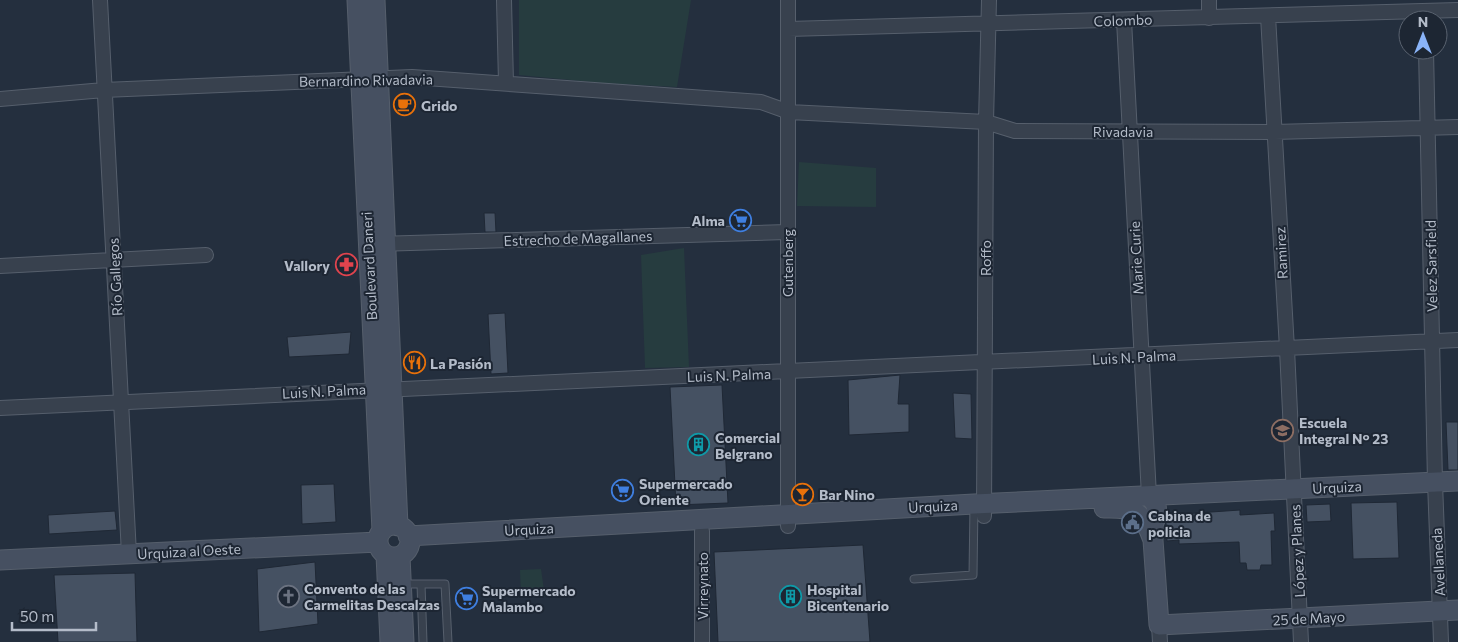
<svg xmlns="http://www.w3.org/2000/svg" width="1458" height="642" font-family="Commissioner,sans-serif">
<rect width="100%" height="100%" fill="#242f3e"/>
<path fill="#263c3f" d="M519 0H691L677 87 602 83 519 75Z
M799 162 876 168V207L797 206Z
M684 248 689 367 645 368 641 255Z
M541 569 545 597H521L520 570Z"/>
<path fill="#455162" stroke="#1f2835" d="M484 213H495L496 232H485Z
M505 313 508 373 491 374 488 314Z
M351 332 349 354 289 357 287 337Z
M900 375 898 404H909V432L849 435 848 380Z
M722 385 728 503 676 505 670 387Z
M953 393 971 394 972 439 955 438Z
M1446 422H1458V470H1448Z
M334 484 336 522 302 524 301 485Z
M1397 502 1399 558 1353 559 1351 503Z
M1330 504 1331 521 1307 522 1306 505Z
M1240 510V515L1274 513 1275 531H1271L1272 565H1261L1260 570H1247L1246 563H1240L1239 542 1179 544V540L1167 541 1166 523 1168 515Z
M115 511 117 530 49 534 48 515Z
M863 545 870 642H718L714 552Z
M315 562 318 624 259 632 257 569Z
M135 573 137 642H58L54 575Z"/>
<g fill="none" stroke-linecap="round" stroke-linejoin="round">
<defs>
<path id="lane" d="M914 579 973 575 974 505
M401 584H445L448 642
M421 584 423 642"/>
<path id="street" d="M100 0 129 554
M504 0 506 83
M1209 0V18
M1268 16 1287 349 1301 642
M1124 20 1149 496
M788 29 1458 10
M1426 50 1435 482 1441 642
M0 99 104 90 412 77 761 102 789 112 986 122 1015 131 1274 132 1458 127
M377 244 787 232
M0 266 206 255
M0 408C486 382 972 365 1458 340
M984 516 986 122 989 0
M788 526V0
M1159 625 1160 642
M702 642V531"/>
<path id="secondary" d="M357 0 382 531
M375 0 398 526
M1149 496 1156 504 1157 515 1154 522 1153 540 1159 625 1458 610
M1104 508C1134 507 1143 511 1153 540
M378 541a16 16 0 1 1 32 0a16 16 0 1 1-32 0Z
M408 536 974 504 1458 481
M386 555 390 642
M400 556 404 642
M0 560 378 542"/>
</defs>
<use href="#lane" stroke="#565f6c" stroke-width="9"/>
<use href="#street" stroke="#565f6c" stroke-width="16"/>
<use href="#secondary" stroke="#565f6c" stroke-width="21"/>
<use href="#lane" stroke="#38414e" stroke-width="7"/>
<use href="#street" stroke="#38414e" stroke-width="14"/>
<use href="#secondary" stroke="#465061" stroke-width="19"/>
</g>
<defs>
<symbol id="cafe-ring" viewBox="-11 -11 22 22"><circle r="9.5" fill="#1d2633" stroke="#e8710a" stroke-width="1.5"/><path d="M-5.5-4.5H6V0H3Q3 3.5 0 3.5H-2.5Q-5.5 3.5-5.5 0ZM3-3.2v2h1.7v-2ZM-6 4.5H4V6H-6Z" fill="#e8710a"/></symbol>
<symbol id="supermarket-ring" viewBox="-11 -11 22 22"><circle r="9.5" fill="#1d2633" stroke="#3f7fe0" stroke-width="1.5"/><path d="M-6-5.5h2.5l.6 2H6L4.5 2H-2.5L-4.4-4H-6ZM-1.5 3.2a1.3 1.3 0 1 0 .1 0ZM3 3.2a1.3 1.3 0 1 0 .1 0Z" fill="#3f7fe0"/></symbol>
<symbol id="pharmacy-ring" viewBox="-11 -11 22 22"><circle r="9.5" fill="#1d2633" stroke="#e0444e" stroke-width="1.5"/><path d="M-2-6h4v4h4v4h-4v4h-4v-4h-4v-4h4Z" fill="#e0444e"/></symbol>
<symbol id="restaurant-ring" viewBox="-11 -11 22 22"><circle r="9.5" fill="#1d2633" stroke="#e8710a" stroke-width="1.5"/><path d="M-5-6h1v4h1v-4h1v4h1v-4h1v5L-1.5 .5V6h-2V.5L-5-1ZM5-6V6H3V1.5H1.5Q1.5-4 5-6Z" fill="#e8710a"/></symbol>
<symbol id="school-ring" viewBox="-11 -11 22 22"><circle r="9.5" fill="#1d2633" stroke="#8d6e63" stroke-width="1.5"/><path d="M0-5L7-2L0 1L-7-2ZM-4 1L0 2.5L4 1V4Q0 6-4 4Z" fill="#8d6e63"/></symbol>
<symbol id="building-ring" viewBox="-11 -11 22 22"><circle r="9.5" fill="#1d2633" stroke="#0f9aa8" stroke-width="1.5"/><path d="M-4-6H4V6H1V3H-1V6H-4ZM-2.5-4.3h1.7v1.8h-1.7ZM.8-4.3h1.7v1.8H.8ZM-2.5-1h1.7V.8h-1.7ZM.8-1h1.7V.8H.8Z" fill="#0f9aa8"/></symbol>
<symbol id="bar-ring" viewBox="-11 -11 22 22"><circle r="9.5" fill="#1d2633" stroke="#e8710a" stroke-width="1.5"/><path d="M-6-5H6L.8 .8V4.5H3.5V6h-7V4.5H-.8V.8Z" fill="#e8710a"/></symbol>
<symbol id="civic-ring" viewBox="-11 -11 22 22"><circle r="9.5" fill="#1d2633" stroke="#5c6f8a" stroke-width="1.5"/><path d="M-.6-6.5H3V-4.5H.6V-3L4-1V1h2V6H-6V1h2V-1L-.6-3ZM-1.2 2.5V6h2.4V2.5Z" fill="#5c6f8a"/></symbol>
<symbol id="church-ring" viewBox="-11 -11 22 22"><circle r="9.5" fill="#1d2633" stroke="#6b7280" stroke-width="1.5"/><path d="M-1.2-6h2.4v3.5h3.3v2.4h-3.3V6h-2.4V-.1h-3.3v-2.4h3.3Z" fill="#6b7280"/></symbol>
</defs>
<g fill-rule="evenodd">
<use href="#cafe-ring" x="392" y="92" width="25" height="25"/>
<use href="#supermarket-ring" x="728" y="208" width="25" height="25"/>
<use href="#pharmacy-ring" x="334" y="252" width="25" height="25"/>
<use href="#restaurant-ring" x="402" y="350" width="25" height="25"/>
<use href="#school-ring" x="1270" y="418" width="25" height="25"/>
<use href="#building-ring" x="686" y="432" width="25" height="25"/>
<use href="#supermarket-ring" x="610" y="478" width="25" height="25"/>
<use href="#bar-ring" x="790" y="482" width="25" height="25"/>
<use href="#civic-ring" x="1120" y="510" width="25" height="25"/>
<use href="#church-ring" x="276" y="584" width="25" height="25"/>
<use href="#building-ring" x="778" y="584" width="25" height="25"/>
<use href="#supermarket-ring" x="454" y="586" width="25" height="25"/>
</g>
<g text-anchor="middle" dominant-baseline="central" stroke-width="4" stroke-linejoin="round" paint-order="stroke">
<g font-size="14" fill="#b4bcc9" stroke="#1d2633">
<text transform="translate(1123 20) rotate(-2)">Colombo</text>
<text transform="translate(366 80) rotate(-1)">Bernardino Rivadavia</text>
<text x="1123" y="131">Rivadavia</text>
<text transform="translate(578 238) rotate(-2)">Estrecho de Magallanes</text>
<text transform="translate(1281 253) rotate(-93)">Ramirez</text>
<text transform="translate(985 258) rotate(-90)">Roffo</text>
<text transform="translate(1136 258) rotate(-93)">Marie Curie</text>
<text transform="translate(787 263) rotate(-90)">Gutenberg</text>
<text transform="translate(369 266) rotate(-93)">Boulevard Daneri</text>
<text transform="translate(1431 266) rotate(-91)">Velez Sarsfield</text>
<text transform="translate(115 277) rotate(-93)">Río Gallegos</text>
<text transform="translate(1134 357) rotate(-3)">Luis N. Palma</text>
<text transform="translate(729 375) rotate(-2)">Luis N. Palma</text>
<text transform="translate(324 391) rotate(-3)">Luis N. Palma</text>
<text transform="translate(1337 487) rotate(-3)">Urquiza</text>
<text transform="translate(933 506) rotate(-3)">Urquiza</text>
<text transform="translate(529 529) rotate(-3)">Urquiza</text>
<text transform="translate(189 551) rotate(-3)">Urquiza al Oeste</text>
<text transform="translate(1297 551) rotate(-93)">López y Planes</text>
<text transform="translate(1438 562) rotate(-93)">Avellaneda</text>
<text transform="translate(702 586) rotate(-90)">Virreynato</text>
<text transform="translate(1309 618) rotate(-3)">25 de Mayo</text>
</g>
<g font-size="14" font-weight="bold" fill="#b4bcc9" stroke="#1d2633" text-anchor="start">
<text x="421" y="105">Grido</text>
<text x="725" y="220" text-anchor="end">Alma</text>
<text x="330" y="265" text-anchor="end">Vallory</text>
<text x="430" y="363">La Pasión</text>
<text x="1299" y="422">Escuela<tspan x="1299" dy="16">Integral N° 23</tspan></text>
<text x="715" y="437">Comercial<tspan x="715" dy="16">Belgrano</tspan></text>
<text x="639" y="483">Supermercado<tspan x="639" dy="16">Oriente</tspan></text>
<text x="819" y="494">Bar Nino</text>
<text x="1148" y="515">Cabina de<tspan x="1148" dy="16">policia</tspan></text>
<text x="304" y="588">Convento de las<tspan x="304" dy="16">Carmelitas Descalzas</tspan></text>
<text x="807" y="589">Hospital<tspan x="807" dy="16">Bicentenario</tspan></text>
<text x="482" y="590">Supermercado<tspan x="482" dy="16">Malambo</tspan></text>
</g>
</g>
<g transform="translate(1423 35)"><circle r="24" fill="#1d2633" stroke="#59626f"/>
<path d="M0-4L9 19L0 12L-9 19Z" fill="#8ab4f8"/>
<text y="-8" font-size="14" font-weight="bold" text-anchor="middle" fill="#b4bcc9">N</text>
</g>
<path d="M12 622v8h84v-8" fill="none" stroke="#b4bcc9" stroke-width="2.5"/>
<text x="20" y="622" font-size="15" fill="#b4bcc9" stroke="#1d2633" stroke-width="4" paint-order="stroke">50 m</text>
</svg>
